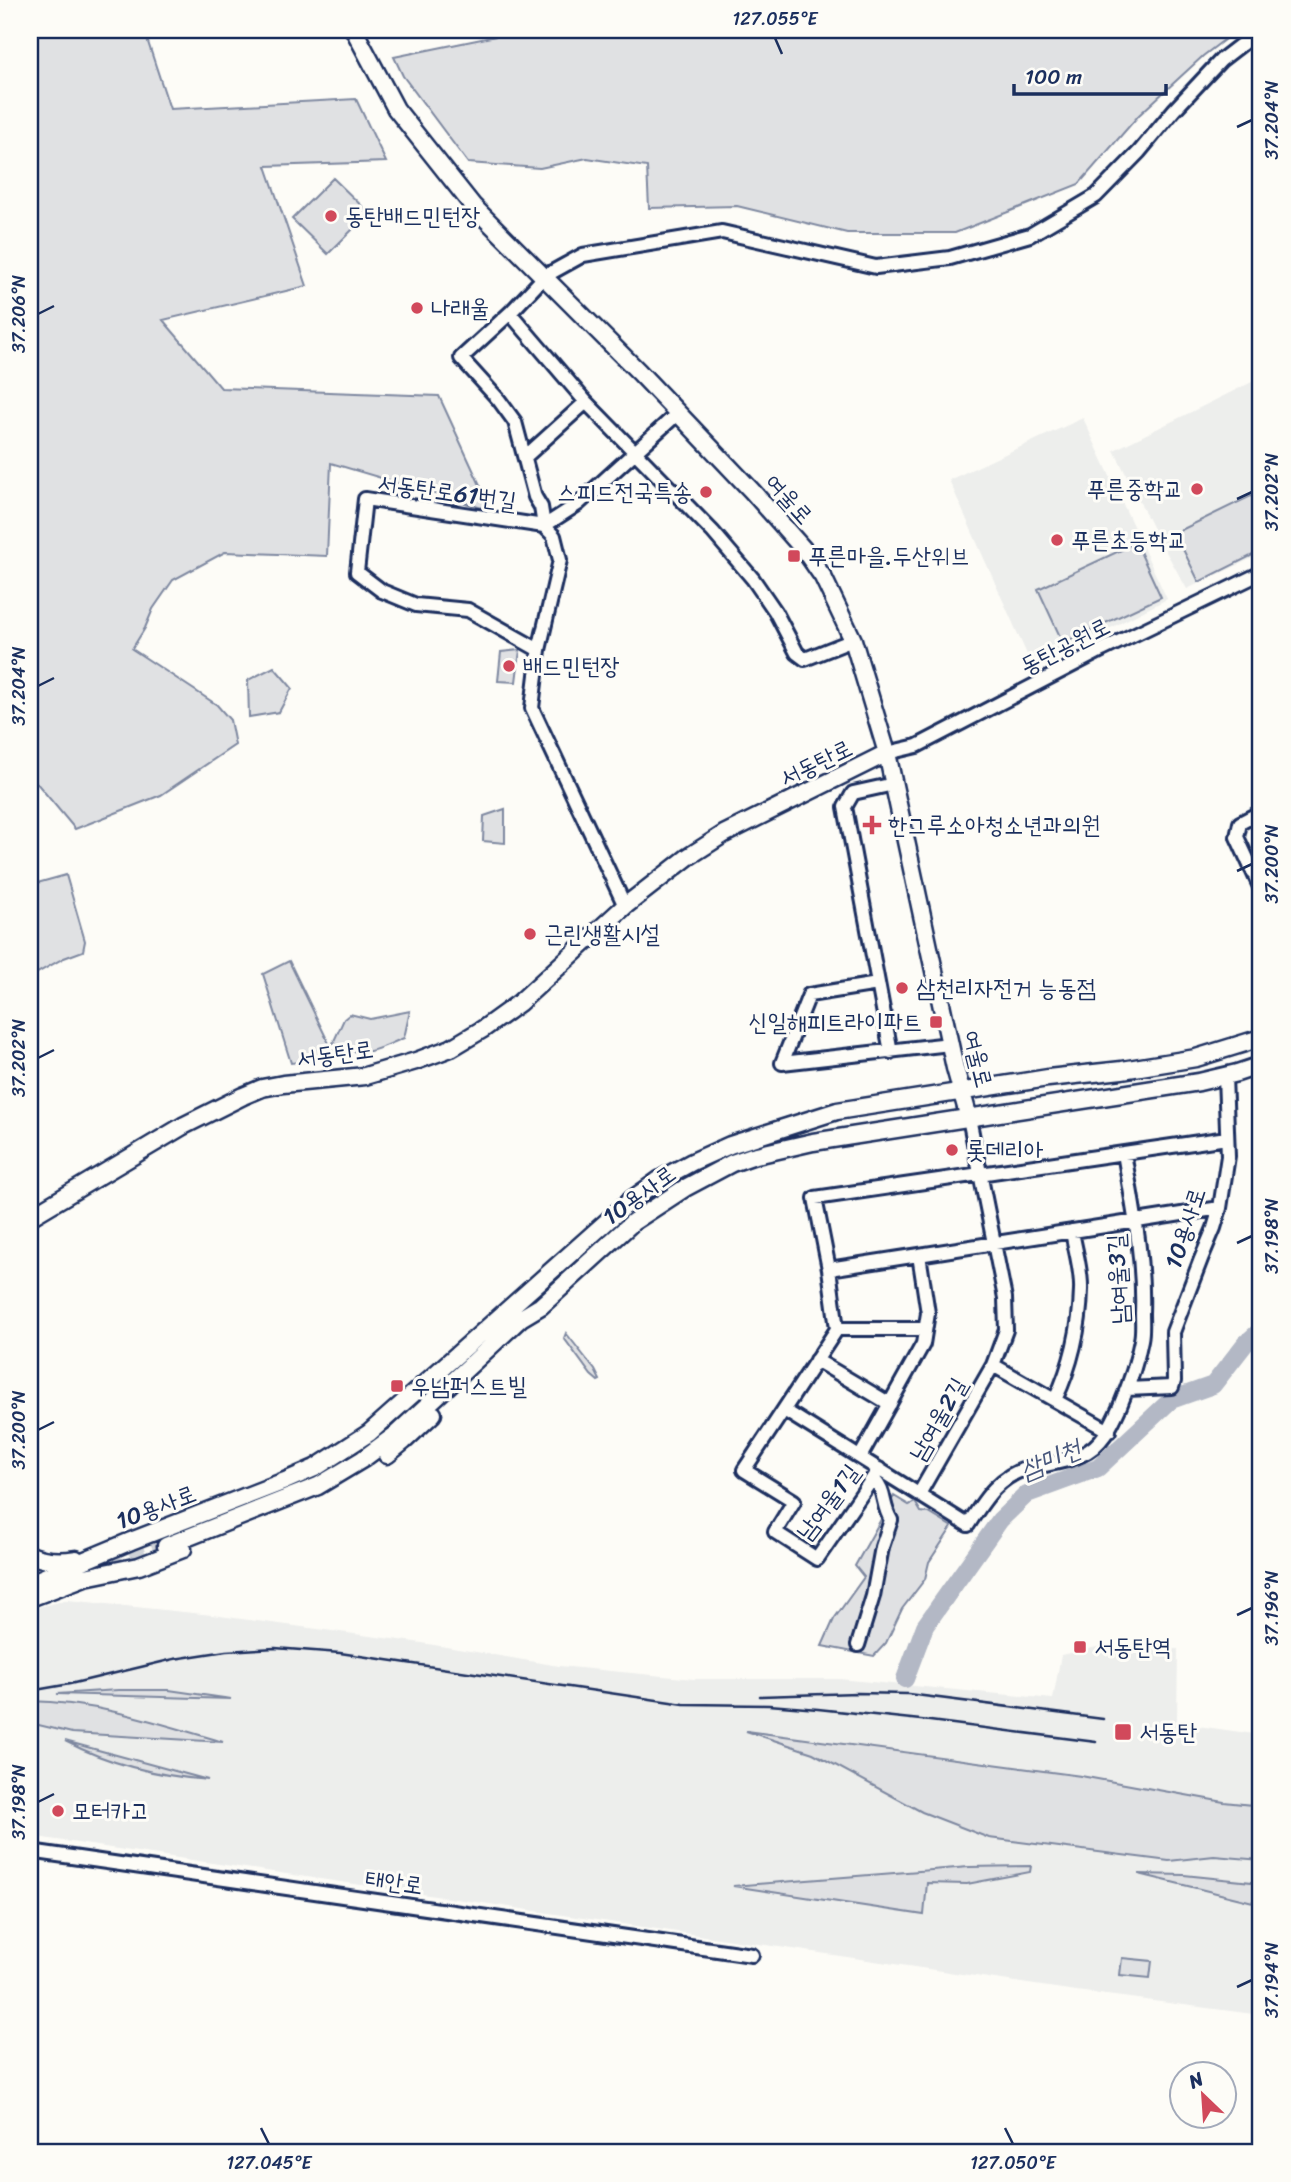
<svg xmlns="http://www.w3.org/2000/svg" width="1291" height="2182" font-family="Sriracha,'Poor Story',sans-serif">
<rect width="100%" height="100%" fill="#fdfcf7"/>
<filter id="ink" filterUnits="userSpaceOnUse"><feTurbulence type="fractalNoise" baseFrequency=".0143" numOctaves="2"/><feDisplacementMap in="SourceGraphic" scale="14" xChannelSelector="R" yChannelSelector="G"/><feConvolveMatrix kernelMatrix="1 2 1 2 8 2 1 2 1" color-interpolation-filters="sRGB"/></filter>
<g filter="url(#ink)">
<path fill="#edeeec" d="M1260 378 1261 554 1187 589 1152 527 1114 450Z
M1083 418 1167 599 1033 668 949 480Z
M68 1600 212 1615 422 1643 559 1666 694 1679H839L1053 1699 1061 1655 1097 1647 1178 1649 1177 1723 1261 1735V2015L1076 1991 30 1836V1609Z"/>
<path fill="#e0e1e3" stroke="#7e88a0" stroke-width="2" d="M30 30H144L170 109 356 99 386 162 266 166 307 286 163 320 221 388 439 396 492 511 331 463 327 556 225 552 173 580 153 609 145 628 132 649 217 705 230 720 235 745 161 795 75 829 30 775Z
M525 30H1237L1203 56 1139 115 1079 184 955 233H847L737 206 649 208 647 167 587 158 540 168 468 163 403 76 394 57Z
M333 178 369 213 328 254 292 219Z
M1261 491V551L1199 582 1175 533Z
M1136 543 1161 597 1063 643 1038 589Z
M520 650 516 682 498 681 501 652Z
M274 667 292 688 279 712 249 717 248 680Z
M505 809V843L483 841 484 816Z
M66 875 85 941 83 951 64 958 30 977V885Z
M289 961 336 1058 291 1063 263 974Z
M410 1011 404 1038C374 1050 364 1060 333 1043L344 1019 350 1014 370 1019Z
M566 1333 595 1370 600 1380 598 1381 591 1375 564 1338Z
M894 1496 909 1505 915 1502 921 1512 929 1513 952 1527 929 1562 925 1579 902 1609 886 1643 874 1656 822 1646 834 1619 864 1577 855 1566Z
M118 1690H169L231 1699 57 1694Z
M30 1701C96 1702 159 1723 223 1742L72 1733 30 1723Z
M746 1731 1081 1776 1224 1802 1261 1806V1860L1214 1856 1169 1861 989 1838 922 1812 813 1753Z
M65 1741 208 1780C158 1776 109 1764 65 1741Z
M1031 1866 1030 1872 967 1884 927 1883 924 1915 733 1886 969 1867Z
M1139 1874 1184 1875 1261 1883V1904Z
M1122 1958 1152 1961 1150 1978 1120 1975Z"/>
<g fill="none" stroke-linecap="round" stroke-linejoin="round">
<path stroke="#b3b8c5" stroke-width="18" d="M905 1679 925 1626 1000 1520 1027 1494 1098 1468 1171 1400 1213 1385 1245 1344 1261 1330"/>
<path stroke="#d0d3d8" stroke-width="16" stroke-dasharray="16 8" stroke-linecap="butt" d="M108 1567 166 1546
M64 1577 115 1558"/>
<defs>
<path id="street" d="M510 313 586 402 713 532 753 579 775 611 797 653 805 659 853 640
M678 413 578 504 544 526 541 507 535 497 515 422 499 400 461 358 510 313 545 276 583 255 722 232 876 267 950 258 1030 235 1096 196 1139 152 1174 110 1221 60 1260 30
M525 457 586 402
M539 650 468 610 416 605 382 591 357 572 365 499 544 526 554 536 560 560 539 650 532 708 625 906
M887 753 917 746 1102 650 1261 573
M1261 812 1240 823 1237 837 1261 889
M878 984 809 995 782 1063 950 1044
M891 1052 845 807 853 793 894 784
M829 1269 1220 1208
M837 1329H925
M816 1360 890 1404
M993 1365 1109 1431
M1127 1389 1172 1387 1174 1381 1173 1332 1201 1259 1214 1228 1220 1208 1228 1156 1225 1076
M1055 1400C1071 1366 1080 1328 1081 1290 1082 1271 1075 1250 1072 1231
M784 1410 968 1525C984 1500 999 1475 1029 1468 1047 1464 1065 1463 1081 1455 1102 1446 1111 1426 1120 1406 1129 1385 1137 1362 1141 1340 1143 1331 1142 1322 1142 1313 1144 1259 1133 1206 1124 1153
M860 1457 923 1344 928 1313 919 1255
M879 1469 817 1559 775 1532 794 1501 744 1470 837 1329 829 1269 815 1198 1227 1138
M919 1494 993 1365 1006 1330 1005 1298 969 1118
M858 1645 873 1596 882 1547 891 1520C881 1504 887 1493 873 1478
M30 1851 752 1955"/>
<path id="secondary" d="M354 30 396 109 473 206 639 372 752 491 805 551 823 577 853 640 887 753 955 1068 969 1118
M30 1217 183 1126 243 1096 262 1088 283 1084 365 1076 416 1061 451 1048 483 1029 519 1003 625 906 688 857 724 834 887 753
M387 1455 404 1441 433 1414
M166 1546 318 1486 363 1459 394 1436 521 1318 541 1306 633 1222 685 1188 732 1163 752 1156 813 1142 1199 1082 1237 1073 1261 1065
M30 1555C45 1561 60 1562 76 1559
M30 1583 131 1541 285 1481 315 1468 369 1433 631 1200 659 1180 692 1162 730 1145 837 1111 1048 1078 1122 1070 1196 1058 1261 1038
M30 1598 85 1577 139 1566 183 1549"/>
</defs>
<use href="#street" stroke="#1b2f5e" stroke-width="18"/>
<use href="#secondary" stroke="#1b2f5e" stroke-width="21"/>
<use href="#street" stroke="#fdfcf7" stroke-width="12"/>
<use href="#secondary" stroke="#fdfcf7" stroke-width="16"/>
<path stroke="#1b2f5e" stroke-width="2.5" d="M30 1691 70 1684 174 1659 226 1651 275 1648 340 1653 684 1704 769 1705 818 1709 930 1721 1096 1742
M760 1696 857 1693 908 1694 1103 1719"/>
</g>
</g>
<path fill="none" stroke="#1b2f5e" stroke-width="2.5" d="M775 38 782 54M1237 127 1252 120M38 314 54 306M1237 499 1252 492M38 686 54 678M1237 871 1252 864M38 1058 54 1050M1237 1243 1252 1236M38 1430 54 1422M1237 1615 1252 1608M38 1802 54 1794M1237 1987 1252 1980M261 2128 269 2144M1005 2128 1013 2144"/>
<g fill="#d1495b" stroke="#fdfcf7" stroke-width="2.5">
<circle cx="331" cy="216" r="7"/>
<circle cx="417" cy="308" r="7"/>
<circle cx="1197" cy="489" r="7"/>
<circle cx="706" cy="492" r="7"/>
<circle cx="1057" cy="540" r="7"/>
<rect x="787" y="549" width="14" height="14" rx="3.5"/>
<circle cx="509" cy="666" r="7"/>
<path d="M868.5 814.5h7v7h7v7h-7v7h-7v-7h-7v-7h7z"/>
<circle cx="530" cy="934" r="7"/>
<circle cx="902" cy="988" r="7"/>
<rect x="929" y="1015" width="14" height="14" rx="3.5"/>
<circle cx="952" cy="1150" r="7"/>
<rect x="390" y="1379" width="14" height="14" rx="3.5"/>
<rect x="1073" y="1640" width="14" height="14" rx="3.5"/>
<rect x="1114" y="1723" width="18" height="18" rx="3.5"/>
<circle cx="58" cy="1811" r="7"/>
</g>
<g text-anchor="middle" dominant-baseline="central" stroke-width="6" stroke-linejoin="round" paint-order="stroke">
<g font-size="24" fill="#1b2f5e" stroke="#fdfcf7" text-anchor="start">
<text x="345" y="216">동탄배드민턴장</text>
<text x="431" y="308">나래울</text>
<text x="1183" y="489" text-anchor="end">푸른중학교</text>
<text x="692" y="492" text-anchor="end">스피드전국특송</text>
<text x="1071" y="540">푸른초등학교</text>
<text x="808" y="556">푸른마을.두산위브</text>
<text x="523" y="666">배드민턴장</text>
<text x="888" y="825">한그루소아청소년과의원</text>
<text x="544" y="934">근린생활시설</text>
<text x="916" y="988">삼천리자전거 능동점</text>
<text x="922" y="1022" text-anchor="end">신일해피트라이파트</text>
<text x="966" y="1150">롯데리아</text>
<text x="411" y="1386">우남퍼스트빌</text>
<text x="1094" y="1647">서동탄역</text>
<text x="1139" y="1732">서동탄</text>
<text x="72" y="1811">모터카고</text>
</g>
<g font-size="24" fill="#1b2f5e" stroke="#fdfcf7">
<text transform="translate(447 492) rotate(8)">서동탄로61번길</text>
<text transform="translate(789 499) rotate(48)">여울로</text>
<text transform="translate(1065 646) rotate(-27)">동탄공원로</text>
<text transform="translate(816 763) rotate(-26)">서동탄로</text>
<text transform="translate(335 1054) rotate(-8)">서동탄로</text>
<text transform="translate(978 1059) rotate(76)">여울로</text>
<text transform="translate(639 1195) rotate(-36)">10용사로</text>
<text transform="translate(1185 1228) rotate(-72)">10용사로</text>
<text transform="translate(1118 1279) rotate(-93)">남여울3길</text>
<text transform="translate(938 1419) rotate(-60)">남여울2길</text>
<text transform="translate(828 1502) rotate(-53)">남여울1길</text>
<text transform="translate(156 1507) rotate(-21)">10용사로</text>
<text transform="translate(394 1882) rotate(8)">태안로</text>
</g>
<g font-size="26" font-style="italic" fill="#49587d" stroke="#fdfcf7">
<text transform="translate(1050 1459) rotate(-23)">삼미천</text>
</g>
</g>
<rect width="1291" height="2182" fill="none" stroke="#fdfcf7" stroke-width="77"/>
<g transform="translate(1203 2095) rotate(335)"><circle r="33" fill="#fdfcf7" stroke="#a3aaba" stroke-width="2"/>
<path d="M0-5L12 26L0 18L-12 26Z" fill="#d1495b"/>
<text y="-10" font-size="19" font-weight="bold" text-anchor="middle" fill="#1b2f5e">N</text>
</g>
<path d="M1014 84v10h152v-10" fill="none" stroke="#1b2f5e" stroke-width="3.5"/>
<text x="1025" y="84" font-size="21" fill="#1b2f5e" stroke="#fdfcf7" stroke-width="5" paint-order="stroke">100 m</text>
<rect x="38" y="38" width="1214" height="2106" fill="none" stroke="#1b2f5e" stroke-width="2.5"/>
<g font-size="18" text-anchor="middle" fill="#1b2f5e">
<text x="775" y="25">127.055°E</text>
<text transform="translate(1272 120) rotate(-90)" y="6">37.204°N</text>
<text transform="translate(19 314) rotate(-90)" y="6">37.206°N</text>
<text transform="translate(1272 492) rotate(-90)" y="6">37.202°N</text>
<text transform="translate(19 686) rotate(-90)" y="6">37.204°N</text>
<text transform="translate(1272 864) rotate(-90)" y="6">37.200°N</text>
<text transform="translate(19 1058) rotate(-90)" y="6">37.202°N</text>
<text transform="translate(1272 1236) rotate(-90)" y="6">37.198°N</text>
<text transform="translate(19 1430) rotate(-90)" y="6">37.200°N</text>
<text transform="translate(1272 1608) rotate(-90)" y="6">37.196°N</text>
<text transform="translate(19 1802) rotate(-90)" y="6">37.198°N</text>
<text transform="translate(1272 1980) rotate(-90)" y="6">37.194°N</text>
<text x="269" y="2169">127.045°E</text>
<text x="1013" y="2169">127.050°E</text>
</g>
</svg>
